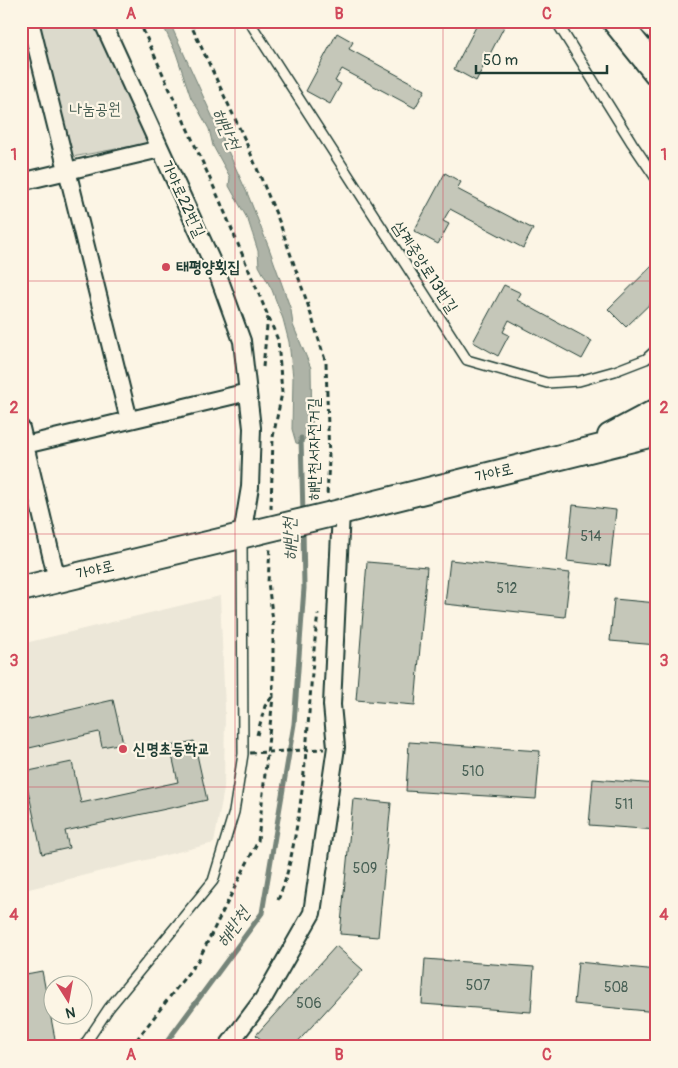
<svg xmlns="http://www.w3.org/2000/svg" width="678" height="1068" font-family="Pangolin,'Poor Story',sans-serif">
<rect width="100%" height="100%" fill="#fcf5e5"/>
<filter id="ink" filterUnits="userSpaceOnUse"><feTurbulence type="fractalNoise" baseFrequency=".02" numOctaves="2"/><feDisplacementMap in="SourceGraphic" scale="10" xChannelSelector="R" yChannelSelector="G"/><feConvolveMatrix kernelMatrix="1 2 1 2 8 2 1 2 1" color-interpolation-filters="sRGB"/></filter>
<g filter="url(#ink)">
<path fill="#ece7d8" d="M220 596 225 709 224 789 214 843 21 891V644Z"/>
<path fill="#dcdacc" stroke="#7e8c80" d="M33 21H99L154 142 67 158Z"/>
<path fill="#aeb3a7" stroke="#758479" d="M161 21H169L248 195 269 248 291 310 293 325 311 368 312 429 301 444 296 443 292 429 293 377 289 342 283 319 272 290 259 266 258 251 248 220 229 186 230 177 213 146 209 129 198 109 191 98 176 53Z"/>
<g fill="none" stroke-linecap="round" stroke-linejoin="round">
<path stroke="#758479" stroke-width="5" d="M301 438 303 515
M163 1047 262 913 294 724 304 588 303 528"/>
</g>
<path fill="#c5c7b9" stroke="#1f3d34" d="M479 21H507L476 81 454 69Z
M337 33 353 42 349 49 425 90 415 108 342 69 335 81 341 84 330 104 306 91Z
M445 173 461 182 457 189 533 229 523 248 450 209 443 221 449 224 438 244 414 231Z
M657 261V297L626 327 608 309Z
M504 285 521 293 517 300 592 341 582 359 509 320 503 332 509 335 498 356 473 342Z
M573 505 616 510 610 566 567 561Z
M450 560 570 573 565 617 445 604Z
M367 562 427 567 415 705 356 700Z
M614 599 657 603V645L610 641Z
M113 700 123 743 102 747 99 732 25 749 21 733V721Z
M194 741 207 800 65 831 69 848 42 854 24 772 72 762 81 803 178 782 170 746Z
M409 742 540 751 536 799 406 791Z
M593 779 657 784V830L589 825Z
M353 799 391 803 378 937 340 934Z
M336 946 363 970 293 1047H269L256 1035Z
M425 959 534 967 531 1012 422 1004Z
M578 962 657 970V1012L574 1004Z
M42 971 56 1044 43 1047H21V975Z"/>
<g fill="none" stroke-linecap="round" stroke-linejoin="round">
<defs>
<path id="service" d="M249 21 467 360 547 383 579 381 615 371 646 359 657 349
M556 21 632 143 657 180
M83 1047 109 1008 213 881 234 812 243 754 242 536"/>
<path id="minor" d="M30 21 129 420
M102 21 218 275 242 341 252 428 250 487 242 535
M21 182 160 149
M21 428 57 580
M25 445 248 392
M227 1047 263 999 312 913 336 747 332 705 341 511"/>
<path id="secondary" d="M610 436 657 411
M332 514 657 433
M21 589 257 532"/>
<path id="primary" d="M616 21 657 72
M651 21 657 27"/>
</defs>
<use href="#service" stroke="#1f3d34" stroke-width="12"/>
<use href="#minor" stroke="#1f3d34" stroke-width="20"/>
<use href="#secondary" stroke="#1f3d34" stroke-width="28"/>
<use href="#primary" stroke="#1f3d34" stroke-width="30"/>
<path stroke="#1f3d34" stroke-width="3" stroke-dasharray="5 4" stroke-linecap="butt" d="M139 21 220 201 278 340 282 393 273 437 271 509
M189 21 245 140 279 221 308 305 326 363 329 460 327 496
M263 367 268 316
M257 735 265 706 272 697
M278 900C289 874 293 847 298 819 309 751 309 682 318 614
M131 1047 199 959 258 841 273 697V621L268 582 270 548"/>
<use href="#service" stroke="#fcf5e5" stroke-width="9"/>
<use href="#minor" stroke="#fcf5e5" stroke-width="16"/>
<use href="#secondary" stroke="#fcf5e5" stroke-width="24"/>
<use href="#primary" stroke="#fcf5e5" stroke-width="26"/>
<defs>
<path id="secondary-bridge" d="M257 532 332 514"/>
</defs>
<use href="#secondary-bridge" stroke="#1f3d34" stroke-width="28" stroke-linecap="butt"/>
<path stroke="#1f3d34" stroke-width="3" stroke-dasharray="5 4" stroke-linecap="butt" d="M250 753 324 749"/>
<use href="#secondary-bridge" stroke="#fcf5e5" stroke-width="24"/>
</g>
</g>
<path fill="none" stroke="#d1495b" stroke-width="1" stroke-opacity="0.55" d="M235 21V1047M443 21V1047M21 281H657M21 534H657M21 787H657"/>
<g fill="#d1495b" stroke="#fcf5e5" stroke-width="2">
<circle cx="166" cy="267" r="5"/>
<circle cx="123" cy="749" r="5"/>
</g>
<g text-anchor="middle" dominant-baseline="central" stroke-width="4.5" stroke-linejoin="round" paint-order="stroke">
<g font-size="14" fill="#486055">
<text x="591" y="536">514</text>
<text x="507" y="588">512</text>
<text x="473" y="771">510</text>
<text x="624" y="804">511</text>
<text x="365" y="868">509</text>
<text x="478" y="985">507</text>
<text x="616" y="987">508</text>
<text x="309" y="1003">506</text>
</g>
<g font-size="16" fill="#455c52" stroke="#fcf5e5">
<text x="95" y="109">나눔공원</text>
</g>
<g font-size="16" fill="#1f3d34" stroke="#fcf5e5">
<text transform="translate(183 199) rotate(65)">가야로22번길</text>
<text transform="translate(425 267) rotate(57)">삼계중앙로13번길</text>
<text transform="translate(314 449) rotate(-90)">해반천서자전거길</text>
<text transform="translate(494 473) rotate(-14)">가야로</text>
<text transform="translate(95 570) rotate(-14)">가야로</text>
</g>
<g font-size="16" font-weight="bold" fill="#1f3d34" stroke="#fcf5e5" text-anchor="start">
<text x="176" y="267">태평양횟집</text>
<text x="133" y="749">신명초등학교</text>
</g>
<g font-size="18" font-style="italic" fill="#435a51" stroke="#fcf5e5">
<text transform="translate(226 129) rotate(66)">해반천</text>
<text transform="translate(290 539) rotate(-91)">해반천</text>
<text transform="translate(233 927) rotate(-55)">해반천</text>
</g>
</g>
<rect width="678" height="1068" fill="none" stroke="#fcf5e5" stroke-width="55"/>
<g transform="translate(68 1000) rotate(169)"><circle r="24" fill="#fcf5e5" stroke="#a4ab9e"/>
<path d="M0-4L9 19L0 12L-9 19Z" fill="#d1495b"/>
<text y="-8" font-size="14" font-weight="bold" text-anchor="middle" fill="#1f3d34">N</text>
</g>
<path d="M476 65v8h131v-8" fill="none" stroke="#1f3d34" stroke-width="2.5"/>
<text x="483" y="65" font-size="15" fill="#1f3d34" stroke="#fcf5e5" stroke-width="4" paint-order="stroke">50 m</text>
<rect x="28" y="28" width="622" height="1012" fill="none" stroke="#d1495b" stroke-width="2"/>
<g font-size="16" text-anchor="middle" font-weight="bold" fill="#d1495b">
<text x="131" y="19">A</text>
<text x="339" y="19">B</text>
<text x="547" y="19">C</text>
<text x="14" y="160">1</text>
<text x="664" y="160">1</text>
<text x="14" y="413">2</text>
<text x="664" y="413">2</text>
<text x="14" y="666">3</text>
<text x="664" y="666">3</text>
<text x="14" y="920">4</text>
<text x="664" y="920">4</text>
<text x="131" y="1060">A</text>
<text x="339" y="1060">B</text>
<text x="547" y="1060">C</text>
</g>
</svg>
